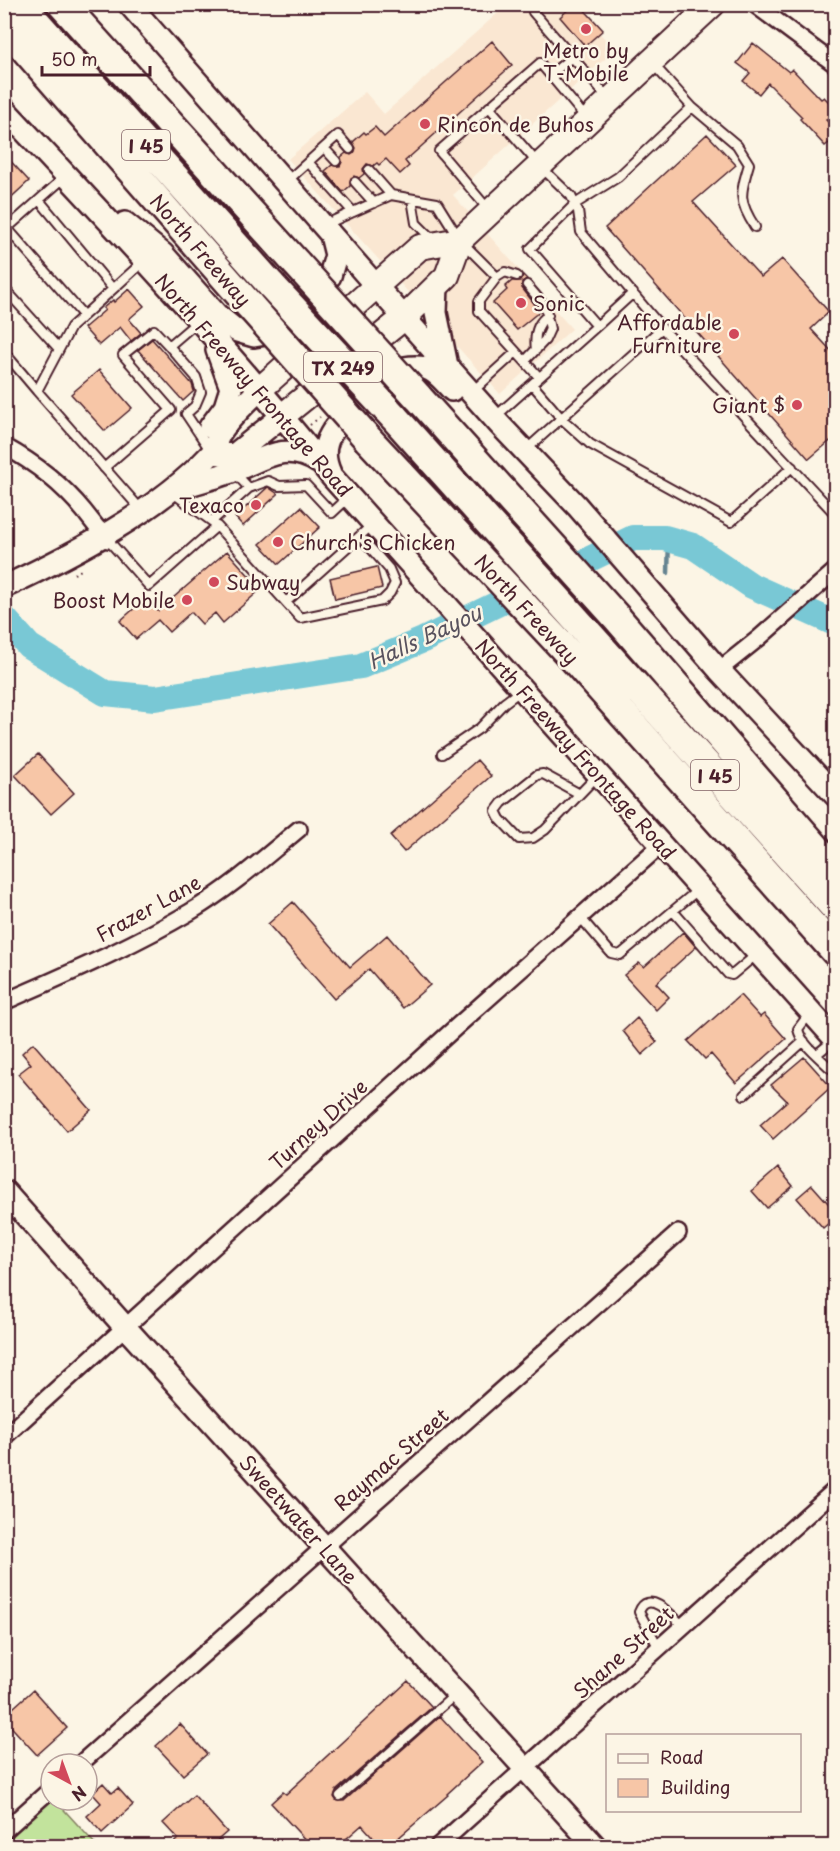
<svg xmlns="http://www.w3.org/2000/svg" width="840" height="1851" font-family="'Playpen Sans',sans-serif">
<rect width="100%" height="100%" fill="#fcf5e5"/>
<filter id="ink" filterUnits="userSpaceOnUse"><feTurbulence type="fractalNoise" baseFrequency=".0167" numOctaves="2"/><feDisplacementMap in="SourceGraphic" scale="12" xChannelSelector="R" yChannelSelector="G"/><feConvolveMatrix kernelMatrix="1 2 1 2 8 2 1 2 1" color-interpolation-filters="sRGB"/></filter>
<g filter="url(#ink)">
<path fill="#fae7d2" d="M507 5H574L615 50 453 195 572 329 500 394 288 159 365 92 384 114Z"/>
<path fill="#c2e39c" stroke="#868164" stroke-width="1.5" d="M51 1799 55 1800 97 1846H5V1841Z"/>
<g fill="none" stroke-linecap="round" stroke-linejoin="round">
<path stroke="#668491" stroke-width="4.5" d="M668 573 669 539"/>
<path stroke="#79c8d5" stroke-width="26" d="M4 618 29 646 105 693 155 698 361 666 423 640 633 538H665L693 546 752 586 832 622H836"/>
</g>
<path fill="#f7c6a7" stroke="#4a1f2b" stroke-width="1.5" d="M574 4H579L603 30 585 46 560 17Z
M492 41 512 65 405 161 409 166 400 174 386 159 379 165 377 163 373 166 367 164 363 169 364 174 359 178 354 176 351 178 350 186 343 192 325 171 332 165 340 166 342 162 341 157 346 153 351 155 354 153 356 148 353 142 364 132 366 134 375 127 384 137Z
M753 43 789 72 792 69 821 99 824 97 836 109 826 120 836 130V151L829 143 825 146 800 119 802 117 768 83 759 94 743 81 750 73 737 63Z
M707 134 736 165 693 202 761 277 782 259 829 312 811 329 836 356V436L809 459 605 228Z
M4 154 29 181 4 204Z
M523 275 527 279 522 282V288L540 311 517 330 493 303 507 290 505 287 512 281H520Z
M129 289 144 306 129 319 141 333 131 341 120 327 99 345 84 328 105 310 103 308 113 300 114 302Z
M152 339 192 384 194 391 183 401 138 350Z
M99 370 132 408 105 431 71 394Z
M268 487 278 494 243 526 235 517Z
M301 507 320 527 279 564 260 544Z
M227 551 261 589 223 623 215 613 202 624 191 612 169 632 158 620 136 639 120 621 146 598 158 611Z
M377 567 382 588 335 599 330 578Z
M38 754 74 793 51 814 15 775Z
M477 760 491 776 404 852 390 836Z
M293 902 350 967 387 935 430 985 403 1008 369 969 334 999 268 924Z
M683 932 696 947 656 983 669 997 656 1010 624 975 639 963 644 967Z
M740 995 760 1017 764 1014 786 1039 736 1083 711 1054 705 1059 688 1041Z
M637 1018 657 1042 642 1055 623 1031Z
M33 1043 91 1110 67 1131 18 1074 31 1064 22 1053Z
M804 1057 831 1087 773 1139 760 1125 787 1101 771 1085Z
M778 1168 793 1186 767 1208 752 1191Z
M812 1185 836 1212V1217L823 1228 797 1198Z
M408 1681 432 1707 336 1791 334 1797 336 1800 344 1801 440 1716 482 1762 447 1794 448 1795 389 1846H381L362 1825 338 1846H311L271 1803 283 1792 286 1794Z
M33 1690 67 1728 37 1755 4 1719V1716Z
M180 1724 207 1754 183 1775 156 1746Z
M103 1783 112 1793 118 1788 133 1805 102 1833 87 1816 101 1803 92 1793Z
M194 1795 227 1832 211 1846H170L178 1839 163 1823Z"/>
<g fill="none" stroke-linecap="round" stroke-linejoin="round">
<defs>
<path id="lane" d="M533 12 607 97
M550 75 572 57
M489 107 540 166 571 196 578 211 581 232 662 328
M692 107 737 145 749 164C740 194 738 201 755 227
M324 148 336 161
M308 162 353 212
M369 170 391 195
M286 182 338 135 350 149
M355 182 374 203
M412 199 416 223 434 241
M39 200 113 289
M488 209 439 151 540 63 586 118
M324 225 391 195 437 203 460 240 497 277 479 301V311L539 377
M7 228 83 315
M4 231 66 176
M497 277 505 272 517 276
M4 288 59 349
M597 326 633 293
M169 346 196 377 201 392 195 406 186 414 210 450
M536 350C534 336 537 323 548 315
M4 352 37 391
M525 361 545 340 550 329 545 306 527 285
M532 384 561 418 590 444 731 522 792 467
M473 391 516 352
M495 417 597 326 530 249 575 204 618 177 692 107 653 64
M527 449 662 328 836 515
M104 468 171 410 123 355 154 330 169 346 197 322
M234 472 249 488
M173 493 214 523
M136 504 37 391 71 327 144 261
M212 521 249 488 268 481 279 486 306 485 332 513 348 498
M108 540 149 586 217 526 300 618 382 601 390 593 395 583 389 569 360 536
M286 602 372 525
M442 754 480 728 504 703 520 691
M578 793 543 774 537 775 502 803 496 811 500 819 519 839 533 838 545 830 597 776
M673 911 728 974 732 975 757 954
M580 917 611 953 620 955 699 889
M810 1013 798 1029C801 1044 819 1057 830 1068L836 1069
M817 1054 834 1040
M744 1095 804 1041
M659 1648 639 1612C648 1588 673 1616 683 1626
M340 1796 456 1694"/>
<path id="street" d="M754 4 836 65
M4 446C35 463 62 484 84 511 92 521 99 531 108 540
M719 670 759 638 836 570
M4 1002C67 974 131 947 190 912 229 889 264 858 299 829
M4 1437 455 1028 661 845
M80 1764 678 1233
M4 1831 51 1789
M438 1846 836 1489"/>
<path id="secondary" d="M129 4 376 286 500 425 577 506 719 670 836 796
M4 109C117 229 229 349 332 477L836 1040
M125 223 163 254 217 315 237 331 254 336 266 334 330 276 336 255 331 235
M437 285 436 313 446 361
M210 427 225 407 231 388 217 350
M212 453 234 455 281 417
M330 473C314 438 341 421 365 401 378 390 391 379 404 368 430 364 436 372 452 390
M178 488C196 483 214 478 231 472 263 460 284 440 318 462
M4 587C72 555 158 511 210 455 215 450 216 441 219 435 227 420 247 402 259 390
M4 1191 125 1327 595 1846"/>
<path id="primary" d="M259 390 420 247 460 240
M281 417 405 317 447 276 460 240 713 4"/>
<path id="highway" d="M20 4 272 286
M62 4 297 264
M4 25 250 306
M417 396 618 619 836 871
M393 416 836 909
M368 439 573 658 836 952"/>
</defs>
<use href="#lane" stroke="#4a1f2b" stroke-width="12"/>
<use href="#street" stroke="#4a1f2b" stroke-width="20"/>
<use href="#secondary" stroke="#4a1f2b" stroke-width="26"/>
<use href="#primary" stroke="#4a1f2b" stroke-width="28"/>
<use href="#highway" stroke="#4a1f2b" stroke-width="33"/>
<path stroke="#4a1f2b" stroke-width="2" stroke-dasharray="1.5 4.5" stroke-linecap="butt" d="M310 425 320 417
M74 574 83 569"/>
<use href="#lane" stroke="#fcf5e5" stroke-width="8"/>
<use href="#street" stroke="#fcf5e5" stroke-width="15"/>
<use href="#secondary" stroke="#fcf5e5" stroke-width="21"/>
<use href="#primary" stroke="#fcf5e5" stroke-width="24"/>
<use href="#highway" stroke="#fcf5e5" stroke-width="28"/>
<defs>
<path id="highway-bridge" d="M297 264 417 396
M272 286 393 416
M250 306 368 439"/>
</defs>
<use href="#highway-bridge" stroke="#4a1f2b" stroke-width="33" stroke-linecap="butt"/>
<use href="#highway-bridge" stroke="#fcf5e5" stroke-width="28"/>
</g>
</g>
<g fill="#d1495b" stroke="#fcf5e5" stroke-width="2">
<circle cx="586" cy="29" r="6"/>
<circle cx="425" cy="124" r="6"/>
<circle cx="521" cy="303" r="6"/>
<circle cx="734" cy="334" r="6"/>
<circle cx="797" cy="405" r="6"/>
<circle cx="256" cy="505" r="6"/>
<circle cx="278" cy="542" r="6"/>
<circle cx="214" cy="582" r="6"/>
<circle cx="187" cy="600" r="6"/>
</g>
<g text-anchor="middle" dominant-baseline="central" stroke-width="5" stroke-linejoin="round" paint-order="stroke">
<g fill="#fcf5e5" stroke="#7f5f63" stroke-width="1.5">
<rect x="122" y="130" width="48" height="30" rx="4.5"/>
<rect x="304" y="352" width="78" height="30" rx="4.5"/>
<rect x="691" y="760" width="48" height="30" rx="4.5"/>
</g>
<g font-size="18" font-weight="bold" fill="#4a1f2b">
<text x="146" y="145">I 45</text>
<text x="343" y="367">TX 249</text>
<text x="715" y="775">I 45</text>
</g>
<g font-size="20" fill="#4a1f2b" stroke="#fcf5e5" text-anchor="start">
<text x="586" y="50" text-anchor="middle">Metro by<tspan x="586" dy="23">T-Mobile</tspan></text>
<text x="437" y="124">Rincon de Buhos</text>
<text x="533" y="303">Sonic</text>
<text x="722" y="322" text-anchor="end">Affordable<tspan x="722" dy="23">Furniture</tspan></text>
<text x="785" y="405" text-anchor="end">Giant $</text>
<text x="244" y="505" text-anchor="end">Texaco</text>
<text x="290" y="542">Church's Chicken</text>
<text x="226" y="582">Subway</text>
<text x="175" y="600" text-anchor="end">Boost Mobile</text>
</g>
<g font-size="20" fill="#4a1f2b" stroke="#fcf5e5">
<text transform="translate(201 250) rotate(49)">North Freeway</text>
<text transform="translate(254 385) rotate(49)">North Freeway Frontage Road</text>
<text transform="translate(527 609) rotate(47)">North Freeway</text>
<text transform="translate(576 749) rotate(48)">North Freeway Frontage Road</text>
<text transform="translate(148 908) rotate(-29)">Frazer Lane</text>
<text transform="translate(318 1124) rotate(-42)">Turney Drive</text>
<text transform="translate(391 1459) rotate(-41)">Raymac Street</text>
<text transform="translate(299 1519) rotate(48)">Sweetwater Lane</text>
<text transform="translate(623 1652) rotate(-42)">Shane Street</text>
</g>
<g font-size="21" font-style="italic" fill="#58525e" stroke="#fcf5e5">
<text transform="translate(424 636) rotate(-25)">Halls Bayou</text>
</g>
</g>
<rect width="840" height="1851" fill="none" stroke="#fcf5e5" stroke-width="24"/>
<rect x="12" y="12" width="816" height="1827" fill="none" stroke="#4a1f2b" stroke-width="2" filter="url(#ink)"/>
<rect x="606" y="1734" width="195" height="78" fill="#fcf5e5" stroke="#b59f9b" stroke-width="1.5"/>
<rect x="618" y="1754" width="30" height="9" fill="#fcf5e5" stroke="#b59f9b" stroke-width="1.5"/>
<text x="660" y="1764" font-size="18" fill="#4a1f2b">Road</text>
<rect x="618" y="1779" width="30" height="18" fill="#f7c6a7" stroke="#b59f9b" stroke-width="1.5"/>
<text x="660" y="1794" font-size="18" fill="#4a1f2b">Building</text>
<g transform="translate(69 1782) rotate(139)"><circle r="28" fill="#fcf5e5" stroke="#b59f9b" stroke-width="1.5"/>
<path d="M0-4.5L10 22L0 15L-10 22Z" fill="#d1495b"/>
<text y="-9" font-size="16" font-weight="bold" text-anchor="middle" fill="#4a1f2b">N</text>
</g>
<path d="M42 66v9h108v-9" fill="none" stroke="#4a1f2b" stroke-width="3"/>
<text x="51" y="66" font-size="18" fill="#4a1f2b" stroke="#fcf5e5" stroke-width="4.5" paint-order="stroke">50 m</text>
</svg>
